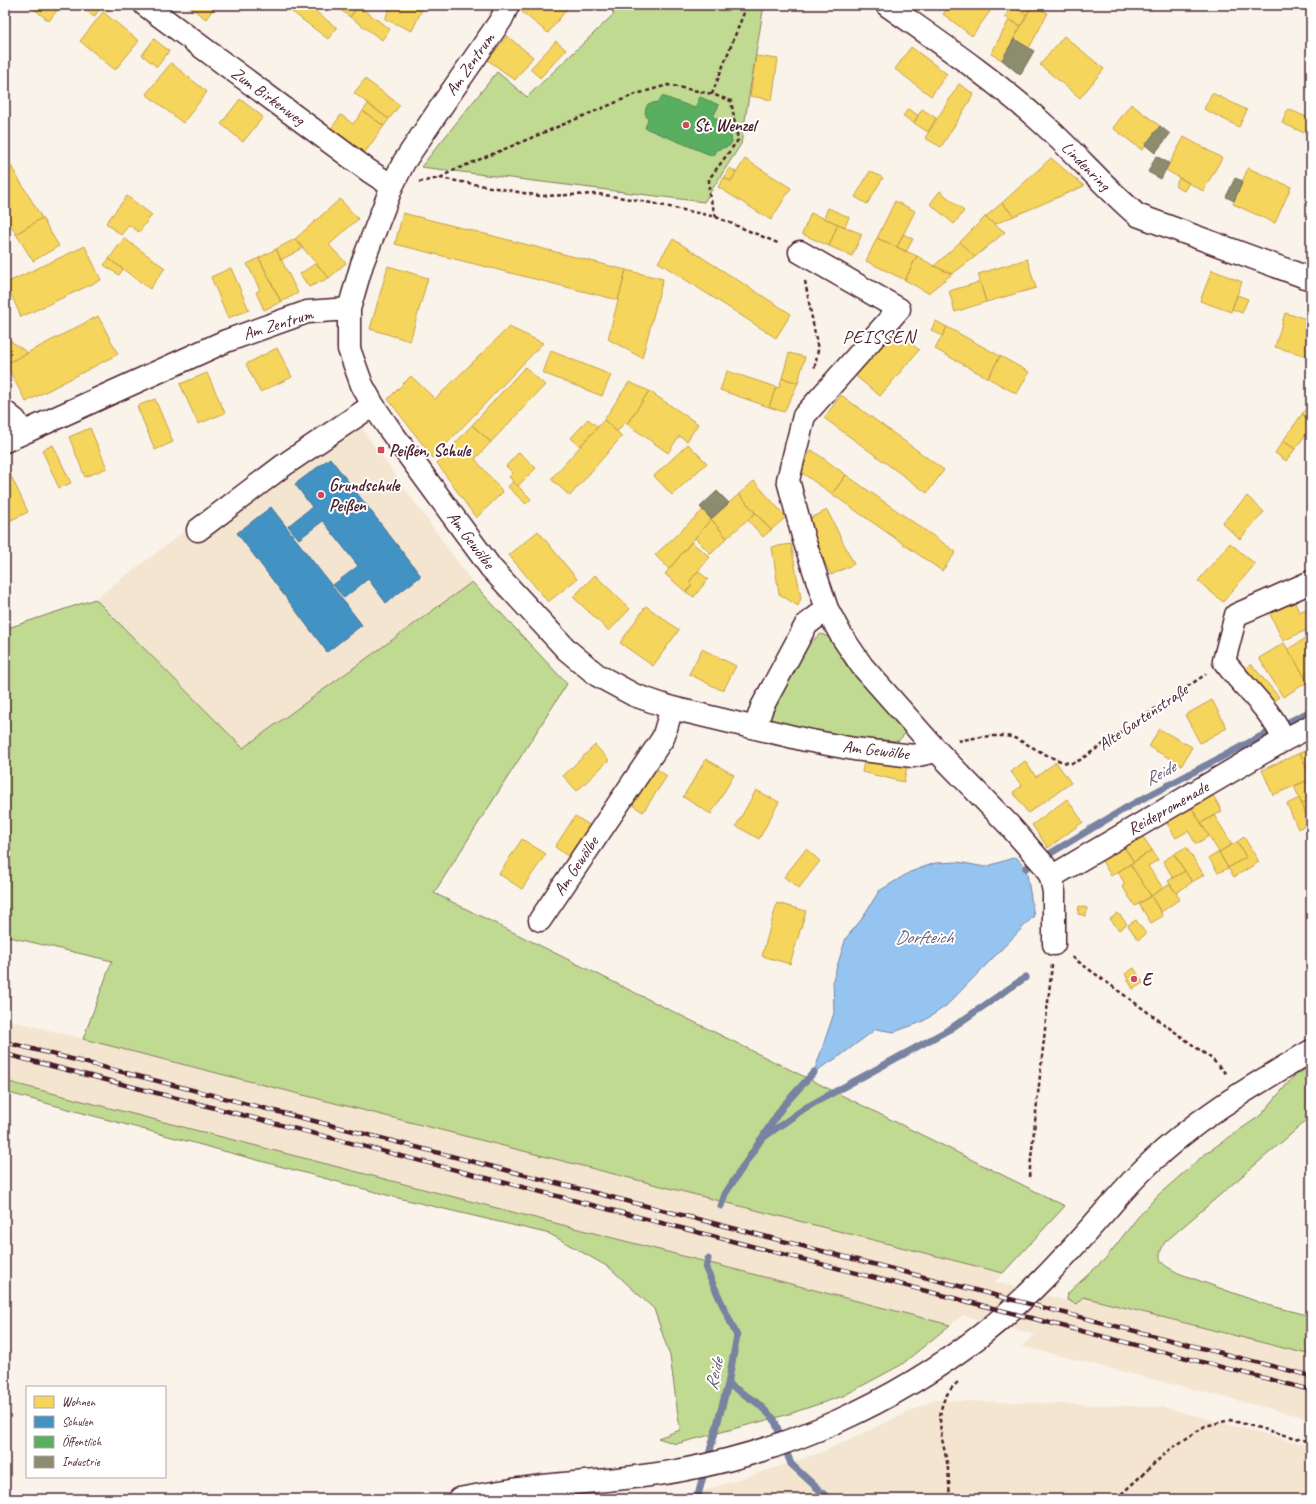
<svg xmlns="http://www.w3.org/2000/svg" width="1316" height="1504" font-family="Caveat,sans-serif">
<rect width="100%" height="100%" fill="#faf3ea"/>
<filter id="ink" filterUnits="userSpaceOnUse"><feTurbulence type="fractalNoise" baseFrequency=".025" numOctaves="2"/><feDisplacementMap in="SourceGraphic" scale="8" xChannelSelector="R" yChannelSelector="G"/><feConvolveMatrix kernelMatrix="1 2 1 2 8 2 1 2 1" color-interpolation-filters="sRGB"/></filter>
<g filter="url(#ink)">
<path fill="#f4e5d1" d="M347 408 472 582 243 748 95 599Z
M5 1019 1003 1273 995 1282 1075 1303 1083 1297 1311 1355V1419L1021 1346 1035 1335 963 1315 950 1325 5 1081Z
M934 1400 1163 1407 1311 1446V1499H678L820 1453Z"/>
<path fill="#c0da91" stroke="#857c5e" d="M608 5H764L741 144 704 202 421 167 497 72 527 97 614 14Z
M472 582 567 684 434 893 1065 1206 1003 1273 83 1039 112 961 5 936V629L95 599 243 748Z
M821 634 833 639 846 665 906 733 898 741 848 738 768 721 804 647Z
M1311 1066V1117L1165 1242C1154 1261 1162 1264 1178 1273L1264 1304 1311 1316V1355L1083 1297 1076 1304 1067 1300 1068 1293 1105 1259 1138 1217 1156 1197 1205 1154 1261 1115 1294 1076Z
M5 1081 950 1325 901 1365 843 1396 786 1415 676 1444 658 1438 680 1430 670 1356 654 1309 610 1268 550 1234 394 1197 5 1092Z"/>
<path fill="#96c4f0" stroke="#7882a1" d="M1016 857 1026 868 1034 916 946 1006 922 1022 894 1032 876 1029 840 1056 814 1072 834 1013 833 979 846 938 861 920 879 891 910 872 935 863 958 862 985 867Z"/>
<path fill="#f6d55c" stroke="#c29e4d" d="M29 5H61L49 21Z
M89 5H97L100 8 94 17 85 10Z
M97 5H112L107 12Z
M187 5H216L206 19Z
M290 5H307L337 28 328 39 287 8Z
M334 5H357L358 6 350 17Z
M382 5H391L390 9Z
M391 5H424L412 31 385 19Z
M528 5H570L548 33 522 12Z
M951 5H984L991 10 972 36 943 14Z
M1011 5H1032L1027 15 1011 6Z
M1032 5 1048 13 1029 48 1014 39Z
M358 6 390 29 382 40 350 17Z
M1011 6 1027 15 1021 26 1005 17Z
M103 12 139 41 115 70 80 41Z
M1009 20 1021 26 1002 60 991 54Z
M507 36 533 57 515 80 488 60Z
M1064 36 1104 69 1080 98 1040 65Z
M154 39 169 51 157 67 142 55Z
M556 41 566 50 540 78 530 69Z
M911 47 947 74 931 96 895 69Z
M756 56 778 59 772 100 750 96Z
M171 63 207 92 183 123 146 94Z
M365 79 400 105 389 119 354 93Z
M959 84 974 94 941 147 925 138Z
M1212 93 1247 110 1239 127 1204 109Z
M240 99 263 117 243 142 221 124Z
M368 104 389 119 384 126 363 111Z
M1131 104 1160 126 1142 150 1113 128Z
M908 109 918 115 914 123 903 116Z
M922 109 936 118 928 132 914 123Z
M1288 109 1311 119V136L1282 123Z
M363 111 384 126 363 155 330 130 341 115 353 124Z
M1184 137 1222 158 1203 191 1166 170Z
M5 156 42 218 16 234 5 216Z
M1051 158 1084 186 1014 216 1002 203Z
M745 159 791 188 771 220 718 187 724 178 731 181Z
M730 168 736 172 731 181 724 178Z
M1248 168 1291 187 1275 223 1233 204Z
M870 171 883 178 867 204 855 197Z
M1179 178 1189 183 1184 191 1175 186Z
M940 191 964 211 954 224 930 204Z
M127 196 152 215 139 232 129 225 121 235 106 223Z
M340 199 358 219 329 245 346 263 329 278 295 239Z
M895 201 915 211 897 247 877 238Z
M1002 203 1014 216 995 224 985 217Z
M828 208 849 217 845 227 824 218Z
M403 213 626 270 618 300 395 244Z
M811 213 838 224 829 246 802 234Z
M985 217 1005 232 975 257 960 242Z
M42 218 59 246 33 261 16 234Z
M838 224 862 234 852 256 829 246Z
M903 234 913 239 906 252 897 247Z
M124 238 165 268 150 289 109 259Z
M877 238 917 256 905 280 866 261Z
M295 239 303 248 281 260 276 249Z
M673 239 791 314 776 338 658 262Z
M960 242 975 257 952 274 934 266Z
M85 246 101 280 21 317 6 283Z
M276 249 298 293 281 302 259 258Z
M917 256 934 266 952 274 928 293 905 280Z
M259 258 281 302 264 310 256 292 260 290 247 264Z
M109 259 123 269 119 275 104 265Z
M1027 259 1036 288 986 302 978 274Z
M316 263 329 278 309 287 300 274Z
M388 266 428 278 410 341 370 329Z
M231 268 249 310 228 318 211 277Z
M626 270 663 279 642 358 608 339Z
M1212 270 1242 282 1231 312 1200 301Z
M980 282 986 302 955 312 949 291Z
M1237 295 1248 299 1242 313 1232 309Z
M1285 313 1311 320V357L1275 347Z
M98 316 118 354 26 402 6 364Z
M936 321 947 327 942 336 931 330Z
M509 327 543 343 433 458 388 399 411 376 435 399Z
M892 327 919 350 880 396 852 373Z
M947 327 1000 356 988 378 935 349Z
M5 337 28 353 5 364Z
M277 348 292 377 260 392 246 364Z
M551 351 611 375 602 396 543 373Z
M789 353 805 357 798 383 782 378Z
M1000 356 1029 372 1017 394 988 378Z
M525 367 545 385 491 442 472 425Z
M727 371 776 387 769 407 720 390Z
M207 373 225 413 198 424 180 384Z
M782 378 798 383 784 412 769 407 776 387 779 388Z
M629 382 649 391 627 424 624 423 617 432 604 420Z
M649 391 698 424 687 441 679 436 668 453 627 424Z
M841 395 944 470 927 493 824 418Z
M155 399 173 442 155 450 137 406Z
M1311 402V421L1302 414Z
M1302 414 1311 421V427L1295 449 1283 441Z
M588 419 598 427 580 446 571 438Z
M604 420 622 436 570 496 551 479Z
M472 425 491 442 475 459 503 492 476 518 437 463Z
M90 428 107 468 85 477 69 437Z
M1283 441 1295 449 1286 461 1275 453Z
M688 444 707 463 672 495 654 476Z
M53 445 71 483 59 488 42 450Z
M812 450 846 475 832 494 798 470Z
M519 452 536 468 518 486 509 477 513 473 506 466Z
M5 465H6L28 512 5 523Z
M846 475 956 552 942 571 832 494Z
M513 481 531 499 526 504 508 487Z
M754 481 786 517 771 530 739 494Z
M739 494 755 513 727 538 711 519Z
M1247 496 1264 512 1240 539 1222 523Z
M703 510 711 519 669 569 655 555Z
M827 510 854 564 831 575 805 521Z
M755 513 771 530 763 537 748 520Z
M711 519 727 538 711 554 695 538Z
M538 531 577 579 548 602 509 555Z
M691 542 710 557 689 582 692 585 686 592 665 574Z
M1230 543 1255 564 1223 602 1198 581Z
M791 544 801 598 798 606 779 594 772 547Z
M698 571 708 579 694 597 686 592 692 585 689 582Z
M595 575 630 609 609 631 573 597Z
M1294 601 1299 612 1306 609 1311 620V628L1283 641 1269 612Z
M646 606 679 630 653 666 620 643Z
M1311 635V687L1288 649Z
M1284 643 1308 682 1283 697 1259 658Z
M702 649 736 666 723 691 689 674Z
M1251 664 1279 697 1270 704 1243 671Z
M1212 700 1227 728 1200 743 1185 715Z
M1159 729 1192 747 1182 765 1149 747Z
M595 745 609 760 577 791 563 776Z
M1311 748V778L1300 753Z
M1300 753 1311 779 1273 795 1262 770Z
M865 757 907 766 904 782 862 772Z
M706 759 734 775 711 814 683 797Z
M1025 761 1036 777 1056 762 1071 783 1028 813 1013 792 1022 786 1011 772Z
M650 764 667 776 643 812 626 801Z
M1306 781 1311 793V800L1302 804 1294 786Z
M756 790 779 802 759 839 736 826Z
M1211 792 1222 811 1201 823 1190 805Z
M1299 798 1310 823 1298 829 1287 804Z
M1067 799 1083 822 1048 848 1032 825Z
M1308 801 1311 808V813L1306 815 1302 804Z
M1190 805 1209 836 1196 844 1188 831 1176 838 1165 820Z
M1311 813V825L1306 815Z
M1214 815 1232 844 1219 852 1201 823Z
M575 816 591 826 570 858 555 847Z
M1139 831 1152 850 1134 862 1121 842Z
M1244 837 1259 862 1234 877 1228 868 1246 857 1237 842Z
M522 839 546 854 522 889 499 874Z
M1121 842 1134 862 1111 876 1099 856Z
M1237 842 1246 857 1228 868 1219 852Z
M1186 847 1204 875 1192 882 1174 854Z
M806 849 820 861 799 888 784 877Z
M1152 850 1158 860 1148 866 1163 888 1151 896 1130 864Z
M1219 852 1228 868 1218 873 1209 858Z
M1174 854 1185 871 1173 878 1163 861Z
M1130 864 1151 896 1135 906 1122 886 1125 884 1118 872Z
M1185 871 1192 882 1176 893 1168 881Z
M1170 884 1180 899 1161 912 1151 896Z
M1151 896 1163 916 1151 923 1139 904Z
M777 903 806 911 790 964 762 956Z
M1079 906 1087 908 1086 916 1078 914Z
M1118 913 1127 924 1119 930 1110 919Z
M1136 920 1146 934 1138 940 1128 925Z
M1134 968 1143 983 1133 989 1125 974Z"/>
<path fill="#4393c3" stroke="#457095" d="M330 458 421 576 386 603 368 579 344 598 333 585 358 566 323 521 299 539 288 526 312 507 295 484Z
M271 507 362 625 327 652 237 533Z"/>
<path fill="#5aae61" stroke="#558351" d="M662 96 695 108 700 97 719 105 713 117 726 122 724 127 731 136 732 142 729 146 716 150 713 156 645 128 648 120 645 113 646 108 648 104 658 102Z"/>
<path fill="#8c8c6e" stroke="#786b5a" d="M1014 39 1034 51 1020 75 1002 60Z
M1160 126 1170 134 1155 153 1145 145Z
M1156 156 1169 163 1161 179 1148 172Z
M1235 178 1243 181 1234 201 1226 197Z
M717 491 729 503 711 519 700 507Z"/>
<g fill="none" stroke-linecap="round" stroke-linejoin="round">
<path stroke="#7882a1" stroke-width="7" d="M1026 868 1129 806 1267 733 1311 711
M760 1140 805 1108 950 1029 1026 977
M721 1206 725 1194 783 1106 814 1072
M728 1384 756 1402 774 1419 791 1464 829 1499
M697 1499 728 1384 737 1336 706 1269 708 1259"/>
<defs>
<path id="minor" d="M145 5 369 171 392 186
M508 5 501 20 445 101 404 162 392 186 362 264 349 309V349L362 385 373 405 390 430 491 568 567 650 597 675 634 695 672 708 806 740 854 749 913 756 937 751
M887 5C939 42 993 79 1040 121 1074 151 1103 186 1137 215L1311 279
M800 252 899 309 804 416 788 480 804 540 827 609 841 635 862 666 937 751 1009 825 1044 865 1051 877 1054 892V944
M5 412 15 420 23 433
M5 441 226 341 307 312 349 309
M198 530 284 465 373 405
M755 728 762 707 806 625 827 609
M1284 740C1271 709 1244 688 1224 661L1236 615 1311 582
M1051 877 1284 740 1311 726
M540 920 663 738 672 708"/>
<path id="major" d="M459 1499C487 1494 515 1489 543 1486 589 1481 636 1479 682 1470 790 1450 893 1403 980 1336 1025 1301 1063 1259 1100 1217 1116 1199 1131 1181 1148 1165 1196 1118 1254 1085 1311 1051"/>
</defs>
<use href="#minor" stroke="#4a1f2b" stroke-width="25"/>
<use href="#major" stroke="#4a1f2b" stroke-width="25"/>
<path stroke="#4a1f2b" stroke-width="2.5" stroke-dasharray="4 3" stroke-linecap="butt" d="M440 178 452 171 636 94 668 85 712 94
M419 182 440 178 540 196 598 194 637 200 716 217 780 244
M716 217 709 194V179L738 140 731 101 712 94 747 5
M805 281 818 350 814 370
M958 741C972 738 1000 733 1014 738 1028 743 1055 763 1071 763 1074 763 1077 761 1080 760L1206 674
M1072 957 1212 1059 1227 1075
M1029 1177 1052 965
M950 1499C949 1487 949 1474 947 1462 941 1433 931 1405 958 1382
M1116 1499 1169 1450 1205 1426 1230 1420 1311 1442"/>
<use href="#minor" stroke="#fff" stroke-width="22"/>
<use href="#major" stroke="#fff" stroke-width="22"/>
<defs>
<path id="rail" d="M5 1042 1311 1376
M5 1054 1311 1390"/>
</defs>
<use href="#rail" stroke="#4a1f2b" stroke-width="4.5"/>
<use href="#rail" stroke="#fff" stroke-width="3" stroke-dasharray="9" stroke-linecap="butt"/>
</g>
</g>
<g fill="#d1495b" stroke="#fff" stroke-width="1.5">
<circle cx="686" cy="125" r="4"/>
<rect x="377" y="446" width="8" height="8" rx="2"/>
<circle cx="321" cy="495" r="4"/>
<circle cx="1134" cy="979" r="4"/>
</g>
<g text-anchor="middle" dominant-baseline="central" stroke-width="4" stroke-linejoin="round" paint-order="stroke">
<g font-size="17" fill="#4a1f2b" stroke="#fff">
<text transform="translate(470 64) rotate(-55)">Am Zentrum</text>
<text transform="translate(268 96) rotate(36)">Zum Birkenweg</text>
<text transform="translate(1086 166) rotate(45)">Lindenring</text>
<text transform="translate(278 324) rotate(-17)">Am Zentrum</text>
<text transform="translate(471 540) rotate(53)">Am Gewölbe</text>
<text transform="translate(1143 717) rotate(-34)">Alte Gartenstraße</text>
<text transform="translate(876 750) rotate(7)">Am Gewölbe</text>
<text transform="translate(1168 808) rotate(-30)">Reidepromenade</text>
<text transform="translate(576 866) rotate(-56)">Am Gewölbe</text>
</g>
<g font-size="17" font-weight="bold" fill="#4a1f2b" stroke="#fff" text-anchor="start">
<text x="694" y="125">St. Wenzel</text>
<text x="389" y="450">Peißen, Schule</text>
<text x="329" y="485">Grundschule<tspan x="329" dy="20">Peißen</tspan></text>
<text x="1142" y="979">E</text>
</g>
<g font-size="18" font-style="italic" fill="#655970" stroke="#fff">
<text transform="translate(1160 773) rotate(-28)">Reide</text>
<text x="924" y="937">Dorfteich</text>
<text transform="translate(714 1374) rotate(-77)">Reide</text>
</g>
<g font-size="19" letter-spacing="1" fill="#4a1f2b" stroke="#fff">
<text x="879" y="337">PEISSEN</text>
</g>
</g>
<rect width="1316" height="1504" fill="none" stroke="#fff" stroke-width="20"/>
<rect x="10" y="10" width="1296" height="1484" fill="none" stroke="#4a1f2b" stroke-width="1.5" filter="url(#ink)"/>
<rect x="26" y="1386" width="140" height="92" fill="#ffffff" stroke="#b7a5aa"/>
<rect x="34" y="1396" width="20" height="12" fill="#f6d55c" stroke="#b7a5aa"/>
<text x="62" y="1406" font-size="12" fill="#4a1f2b">Wohnen</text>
<rect x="34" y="1416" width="20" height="12" fill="#4393c3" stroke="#b7a5aa"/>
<text x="62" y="1426" font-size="12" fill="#4a1f2b">Schulen</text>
<rect x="34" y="1436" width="20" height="12" fill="#5aae61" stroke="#b7a5aa"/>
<text x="62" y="1446" font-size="12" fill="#4a1f2b">Öffentlich</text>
<rect x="34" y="1456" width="20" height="12" fill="#8c8c6e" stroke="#b7a5aa"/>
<text x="62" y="1466" font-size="12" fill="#4a1f2b">Industrie</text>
</svg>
